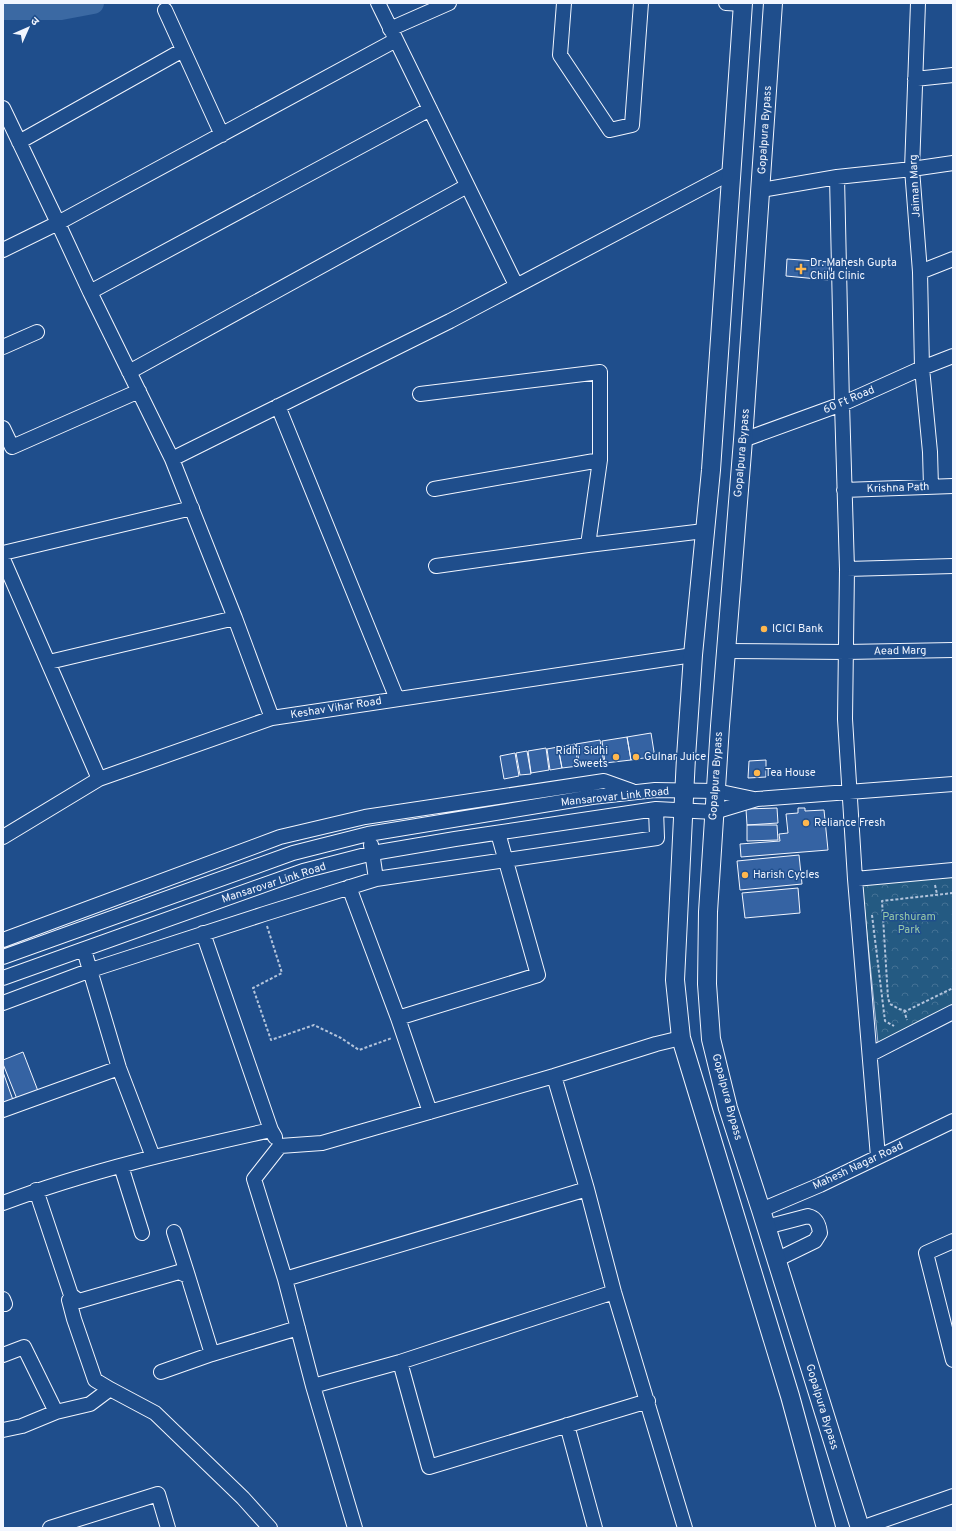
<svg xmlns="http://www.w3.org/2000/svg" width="956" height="1531" font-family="Overpass,'Noto Sans Devanagari',sans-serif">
<defs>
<pattern id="forest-crowns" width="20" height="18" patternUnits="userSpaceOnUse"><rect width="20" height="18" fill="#245a82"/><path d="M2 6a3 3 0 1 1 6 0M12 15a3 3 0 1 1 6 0" fill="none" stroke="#447295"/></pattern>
</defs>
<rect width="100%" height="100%" fill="#1f4e8c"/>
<path fill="url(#forest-crowns)" stroke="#a8bbd7" d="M953 875V1007L878 1043 862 884Z"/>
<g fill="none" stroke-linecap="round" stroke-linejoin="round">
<path stroke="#3b69a3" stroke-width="22" d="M3 9H61L93 3"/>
</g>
<path fill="#3563a3" stroke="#f2f6ff" d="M787 259 830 262 828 280 786 276Z
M651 733 654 752 652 755 650 757 631 760 627 737Z
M627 737 631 760 605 763 602 741Z
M600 740 604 763 580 767 576 744Z
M575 744 578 766 562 768 558 747Z
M558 747 562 768 550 770 547 749Z
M546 748 549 770 531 773 528 751Z
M527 751 531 774 520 775 516 753Z
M515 753 519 776 504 779 500 756Z
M766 760V777L748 778 749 761Z
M777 808 778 823 747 825 746 809Z
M798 808H805V811L824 810 828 850 741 857 740 844 780 841 779 834 788 833 786 814 798 813Z
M747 825H777L778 840 747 841Z
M799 855 802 884 740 890 737 861Z
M798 888 800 913 745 918 742 893Z
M23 1052 38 1091 17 1099 3 1064V1060Z
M3 1072 13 1100 3 1104Z"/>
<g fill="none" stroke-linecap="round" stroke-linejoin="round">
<defs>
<path id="minor" d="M378 3 516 285
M564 3 560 55 610 130 632 125 641 3
M726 3 743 4
M918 3 912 169 920 272 922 368 930 452 931 487
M165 10 222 135
M390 29 449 3
M915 79 953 75
M3 108 58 223 90 292 172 459 450 321 732 172
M19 142 183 50
M837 177 842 404 847 569 845 719 855 879 878 1157
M761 190 837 177 912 169 953 163
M3 250 58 223 396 40
M920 272 953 259
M90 292 430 109
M3 347 37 332
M129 372 467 186
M420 394 600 372V460L434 489
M278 406 397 699
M3 428 12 447 139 391
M743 440 842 404 922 368 953 356
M172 459 235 618 272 718
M844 490 953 486
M588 545 704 531
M3 553 192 508
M3 559 99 779
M436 566 588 545 600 460
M847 569 953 566
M725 651 846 652 953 650
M49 662 235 618
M3 837 99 779 272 718 693 655
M371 845 376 879
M855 879 953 870
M349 887 398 1018 430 1112
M203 933 271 1130 275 1137
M3 940 280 837 365 817 604 781 632 791
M84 950 119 1068 153 1157
M3 957 293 853 368 834 592 797 655 790 716 791 754 799
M3 978 303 871 373 853 455 839 656 809 714 812 757 799 953 784
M3 1003 91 970 264 914 376 879 657 838 656 809
M398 1018 538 975 498 833
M871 1054 953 1012
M554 1076 587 1189 614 1292 685 1528
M3 1110 119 1068
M121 1166 142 1233
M36 1190 71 1295 79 1301 179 1272 188 1276 212 1354
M3 1203C90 1170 181 1150 271 1130
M761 1210 820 1185 953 1121
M766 1227 808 1216C817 1218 819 1225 820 1233L815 1241 776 1260
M174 1232 188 1276
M953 1241 926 1253 953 1360
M285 1279 587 1189
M3 1299 5 1304
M69 1300 74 1319 95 1380 110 1389
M3 1355 24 1347 56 1412
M400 1362 429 1467 648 1401
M161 1372 212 1354 298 1328
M313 1386 400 1362 614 1292
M567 1425 595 1528
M3 1430 22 1426 56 1412 90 1404 110 1389 155 1413 243 1498 270 1528
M50 1528 158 1494 168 1528
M355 1528 313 1386 285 1279 254 1179 280 1146 322 1143 554 1076 656 1044 681 1038
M861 1528 953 1496"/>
<path id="major" d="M743 3 711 470 693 655 686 757 675 980 681 1038 790 1396 826 1528
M773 3 743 440 720 726 708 912 707 984 711 1039 728 1108 761 1210 860 1528"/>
</defs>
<use href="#minor" stroke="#f2f6ff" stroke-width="16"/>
<use href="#major" stroke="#f2f6ff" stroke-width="20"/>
<path stroke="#b3c4dc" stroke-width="2" stroke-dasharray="3 2" stroke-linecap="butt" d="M935 885 937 894
M953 893 882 901 888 998 890 1004 899 1009 906 1011 953 988
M872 915 885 1021 894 1026
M267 926 282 973 253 988 271 1040 314 1025 341 1038 359 1050 392 1038
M904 1010 907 1020"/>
<use href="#minor" stroke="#1f4e8c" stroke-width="14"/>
<use href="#major" stroke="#1f4e8c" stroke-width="18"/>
</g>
<g fill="#ffb74d" stroke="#1f4e8c" stroke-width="1.5">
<path d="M799 263h4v4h4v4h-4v4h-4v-4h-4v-4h4z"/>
<circle cx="764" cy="629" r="4"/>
<circle cx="616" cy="757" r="4"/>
<circle cx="636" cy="757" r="4"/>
<circle cx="757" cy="773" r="4"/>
<circle cx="806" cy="823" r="4"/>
<circle cx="745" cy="875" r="4"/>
</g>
<g text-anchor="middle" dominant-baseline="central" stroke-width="3" stroke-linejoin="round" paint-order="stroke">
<g font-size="11" fill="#f2f6ff" stroke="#1f4e8c">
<text transform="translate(765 130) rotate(-86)">Gopalpura Bypass</text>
<text transform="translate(915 186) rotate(-93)">Jaiman Marg</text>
<text transform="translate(849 400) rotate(-23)">60 Ft Road</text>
<text transform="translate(742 453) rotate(-85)">Gopalpura Bypass</text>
<text transform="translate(898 488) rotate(-2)">Krishna Path</text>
<text transform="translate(900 651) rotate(-1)">Aead Marg</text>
<text transform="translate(336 708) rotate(-9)">Keshav Vihar Road</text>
<text transform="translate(716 776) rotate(-86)">Gopalpura Bypass</text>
<text transform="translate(615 797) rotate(-6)">Mansarovar Link Road</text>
<text transform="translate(274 883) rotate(-18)">Mansarovar Link Road</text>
<text transform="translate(727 1097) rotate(75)">Gopalpura Bypass</text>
<text transform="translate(858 1166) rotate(-25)">Mahesh Nagar Road</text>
<text transform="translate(822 1407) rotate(73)">Gopalpura Bypass</text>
</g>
<g font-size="11" fill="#f2f6ff" stroke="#1f4e8c" text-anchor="start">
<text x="810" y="263">Dr. Mahesh Gupta<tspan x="810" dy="13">Child Clinic</tspan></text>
<text x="772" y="629">ICICI Bank</text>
<text x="608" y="751" text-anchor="end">Ridhi Sidhi<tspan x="608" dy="13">Sweets</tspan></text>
<text x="644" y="757">Gulnar Juice</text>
<text x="765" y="773">Tea House</text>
<text x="814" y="823">Reliance Fresh</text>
<text x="753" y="875">Harish Cycles</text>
</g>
<g font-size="11" fill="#97c8a6" stroke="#1f4e8c">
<text x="909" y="917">Parshuram<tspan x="909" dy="13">Park</tspan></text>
</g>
</g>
<rect width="956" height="1531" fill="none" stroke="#f2f6ff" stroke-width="8"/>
<g transform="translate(28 28) rotate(45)" stroke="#1f4e8c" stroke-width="3" paint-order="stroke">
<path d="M0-3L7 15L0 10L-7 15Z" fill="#f2f6ff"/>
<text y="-6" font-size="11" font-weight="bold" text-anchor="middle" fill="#f2f6ff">उ</text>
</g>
</svg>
